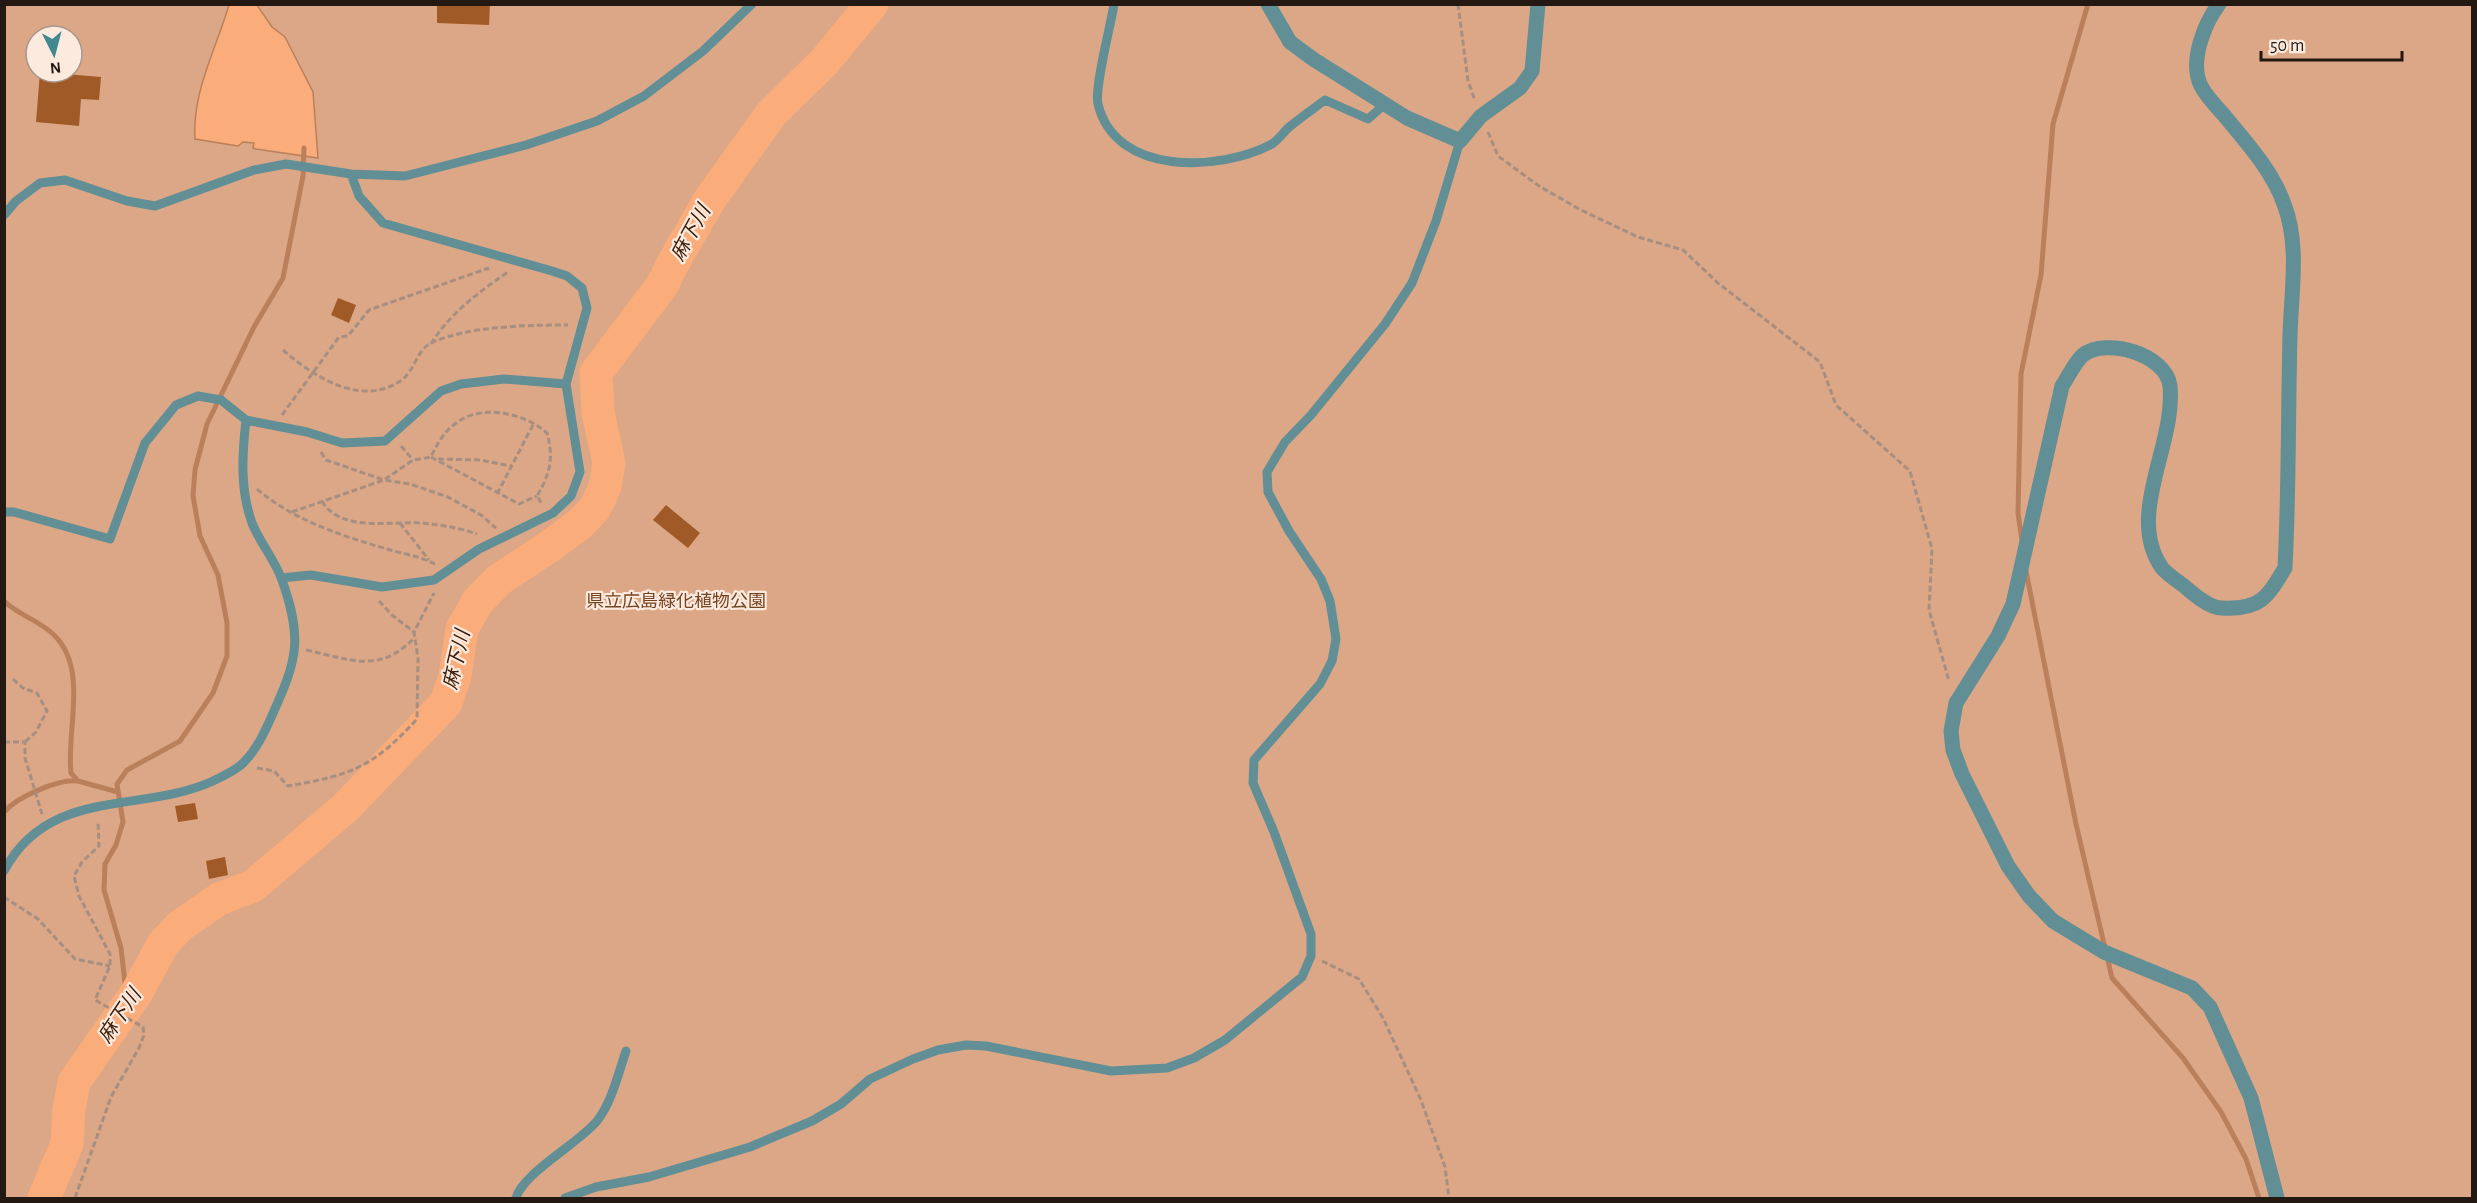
<svg xmlns="http://www.w3.org/2000/svg" width="2477" height="1203" font-family="'Alegreya Sans','Noto Sans JP',sans-serif">
<rect width="100%" height="100%" fill="#f9dac8"/>
<path fill="#dca786" fill-rule="evenodd" d="M5 5H2472V1198H5ZM36 36H72V72H36Z"/>
<path fill="#faac7a" stroke="#ba805b" stroke-width="1.5" d="M229 5H257L272 27 285 37 313 92 318 158 256 149 253 148 254 143 243 142 238 146 195 139C192 92 216 49 229 5Z"/>
<g fill="none" stroke-linecap="round" stroke-linejoin="round">
<path stroke="#ba805b" stroke-width="5" d="M2022 541 2018 513 2021 374 2041 275 2053 124 2088 4
M2026 571 2076 824 2112 978 2183 1058 2221 1112 2246 1159 2259 1198
M4 601C18 615 39 620 54 635 89 669 66 730 71 773L78 781 118 792
M4 812C17 797 58 779 77 781
M115 1024 125 983 121 948 104 890 105 864 116 845 123 822 117 784 127 770 180 741 213 693 227 656V623L218 575 200 536 193 496 195 470 207 424 254 327 283 278 303 176 304 148"/>
<path stroke="#faac7a" stroke-width="33" d="M44 1198 67 1144 69 1109 74 1082 137 992 163 944 180 926 219 899 253 886 345 808 446 703 455 676 462 629 478 601 500 579 550 546 581 523 595 508 605 487 609 463 598 412 596 373 663 284 672 265 710 199 772 113 825 61 872 4"/>
</g>
<path fill="#a05a27" d="M437 4H490L489 25 437 23Z
M40 72 101 77 99 100 81 99 79 126 36 122Z
M338 298 356 305 349 323 331 315Z
M666 505 700 533 688 548 653 520Z
M195 803 198 819 178 822 175 806Z
M225 857 228 875 209 879 206 861Z"/>
<g fill="none" stroke-linecap="round" stroke-linejoin="round">
<path stroke="#a68f81" stroke-width="3" stroke-dasharray="6 3" stroke-linecap="butt" d="M1458 4 1468 81 1475 101
M1488 132 1498 156 1539 186 1579 209 1638 237 1683 250 1718 283 1820 362 1836 405 1910 471 1932 549 1929 610 1949 681
M431 344C450 313 479 292 508 272
M283 350C314 377 363 409 403 379 415 369 417 350 431 343 468 326 528 325 568 325
M282 415 339 337 348 336 369 310 489 268
M401 446 413 460
M321 452 326 460 384 480 413 460 431 457C438 442 445 430 459 421 485 404 526 414 547 433 554 458 550 474 537 496L542 504
M431 457 519 504 537 496
M438 459 480 460 511 466
M257 489C293 520 342 536 387 549 403 554 420 556 435 564
M497 494 534 423
M322 501C340 533 393 521 422 523 441 525 460 528 477 534
M292 512 384 480 410 484 448 497 481 515 496 528
M400 523 429 560
M379 601 392 615 414 632
M306 650C349 659 380 675 415 637
M13 679 23 688 37 693 47 711 36 732 25 742
M4 742H25V758L42 814
M257 768 274 771 288 786C352 775 373 767 417 719L418 658 414 632 434 593
M4 897 38 919 75 959 110 966
M1322 961 1359 979 1383 1018 1421 1100 1445 1167 1449 1198
M75 1198 111 1097 139 1048 144 1035 143 1027 95 1000 110 966V954L79 896 74 876 82 862 99 846 98 821"/>
<path stroke="#618f95" stroke-width="9" d="M1114 4C1111 25 1094 88 1098 104 1115 176 1220 172 1272 144 1278 140 1283 133 1288 128 1300 118 1313 109 1325 100L1368 119 1385 104
M4 215 16 201 40 183 65 180 127 201 155 206 254 170 286 164 351 174 405 176 526 145 597 121 644 96 703 51 752 4
M4 512H14L110 539 145 443 176 405 198 396 221 400 246 420 307 432 342 443 385 441 441 391 461 384 504 379 566 384
M281 578 311 575 382 587 434 580 479 549 553 513 571 496 580 472 566 384 587 308 582 288 567 276 552 271 383 223 359 196 351 174
M4 871C49 786 141 814 213 781 223 776 237 770 244 762 258 748 266 729 274 711 298 658 302 637 282 580 275 560 260 543 252 523 240 490 242 455 246 420
M516 1198C523 1173 579 1143 597 1121 612 1102 618 1074 626 1051
M565 1198 596 1187 649 1177 750 1147 812 1121 841 1104 870 1079 913 1059 938 1050 966 1045 986 1046 1111 1071 1167 1068 1194 1058 1225 1040 1302 977 1311 956V934L1274 832 1253 783 1254 760 1320 684 1332 661 1336 639 1330 601 1321 579 1289 531 1268 492 1267 472 1285 442 1311 415 1385 324 1412 283 1436 221 1460 141"/>
<path stroke="#618f95" stroke-width="15" d="M1268 4 1290 42 1313 59 1407 118 1460 141 1481 116 1520 88 1532 71 1538 4
M2219 4C2204 24 2189 62 2201 86 2206 96 2216 106 2223 114 2246 142 2272 170 2284 204 2300 245 2291 293 2290 336 2288 413 2289 490 2285 568 2267 598 2260 610 2222 608 2209 608 2192 593 2183 585 2176 580 2167 574 2162 568 2125 515 2176 445 2170 386 2166 354 2106 337 2083 355 2075 362 2068 377 2062 386L2013 604 1998 636 1956 703 1951 731 1953 750 1962 774 2008 866 2029 896 2053 921 2104 952 2192 988 2210 1007 2251 1098 2277 1198"/>
</g>
<g text-anchor="middle" dominant-baseline="central" stroke-width="4.5" stroke-linejoin="round" paint-order="stroke">
<g font-size="18" fill="#754320" stroke="#fdeadf">
<text x="676" y="602">県立広島緑化植物公園</text>
</g>
<g font-size="20" font-style="italic" fill="#3f210b" stroke="#fdeadf">
<text transform="translate(691 233) rotate(-61)">麻下川</text>
<text transform="translate(457 660) rotate(-77)">麻下川</text>
<text transform="translate(120 1016) rotate(-56)">麻下川</text>
</g>
</g>
<rect width="2477" height="1203" fill="none" stroke="#231812" stroke-width="12"/>
<g transform="translate(54 54) rotate(174)"><circle r="28" fill="#fdeadf" stroke="#a6968d" stroke-width="1.5"/>
<path d="M0-4.5L10 22L0 15L-10 22Z" fill="#418891"/>
<text y="-9" font-size="16" font-weight="bold" text-anchor="middle" fill="#231812">N</text>
</g>
<path d="M2261 51v9h141v-9" fill="none" stroke="#231812" stroke-width="3"/>
<text x="2270" y="51" font-size="18" fill="#231812" stroke="#fdeadf" stroke-width="4.5" paint-order="stroke">50 m</text>
</svg>
